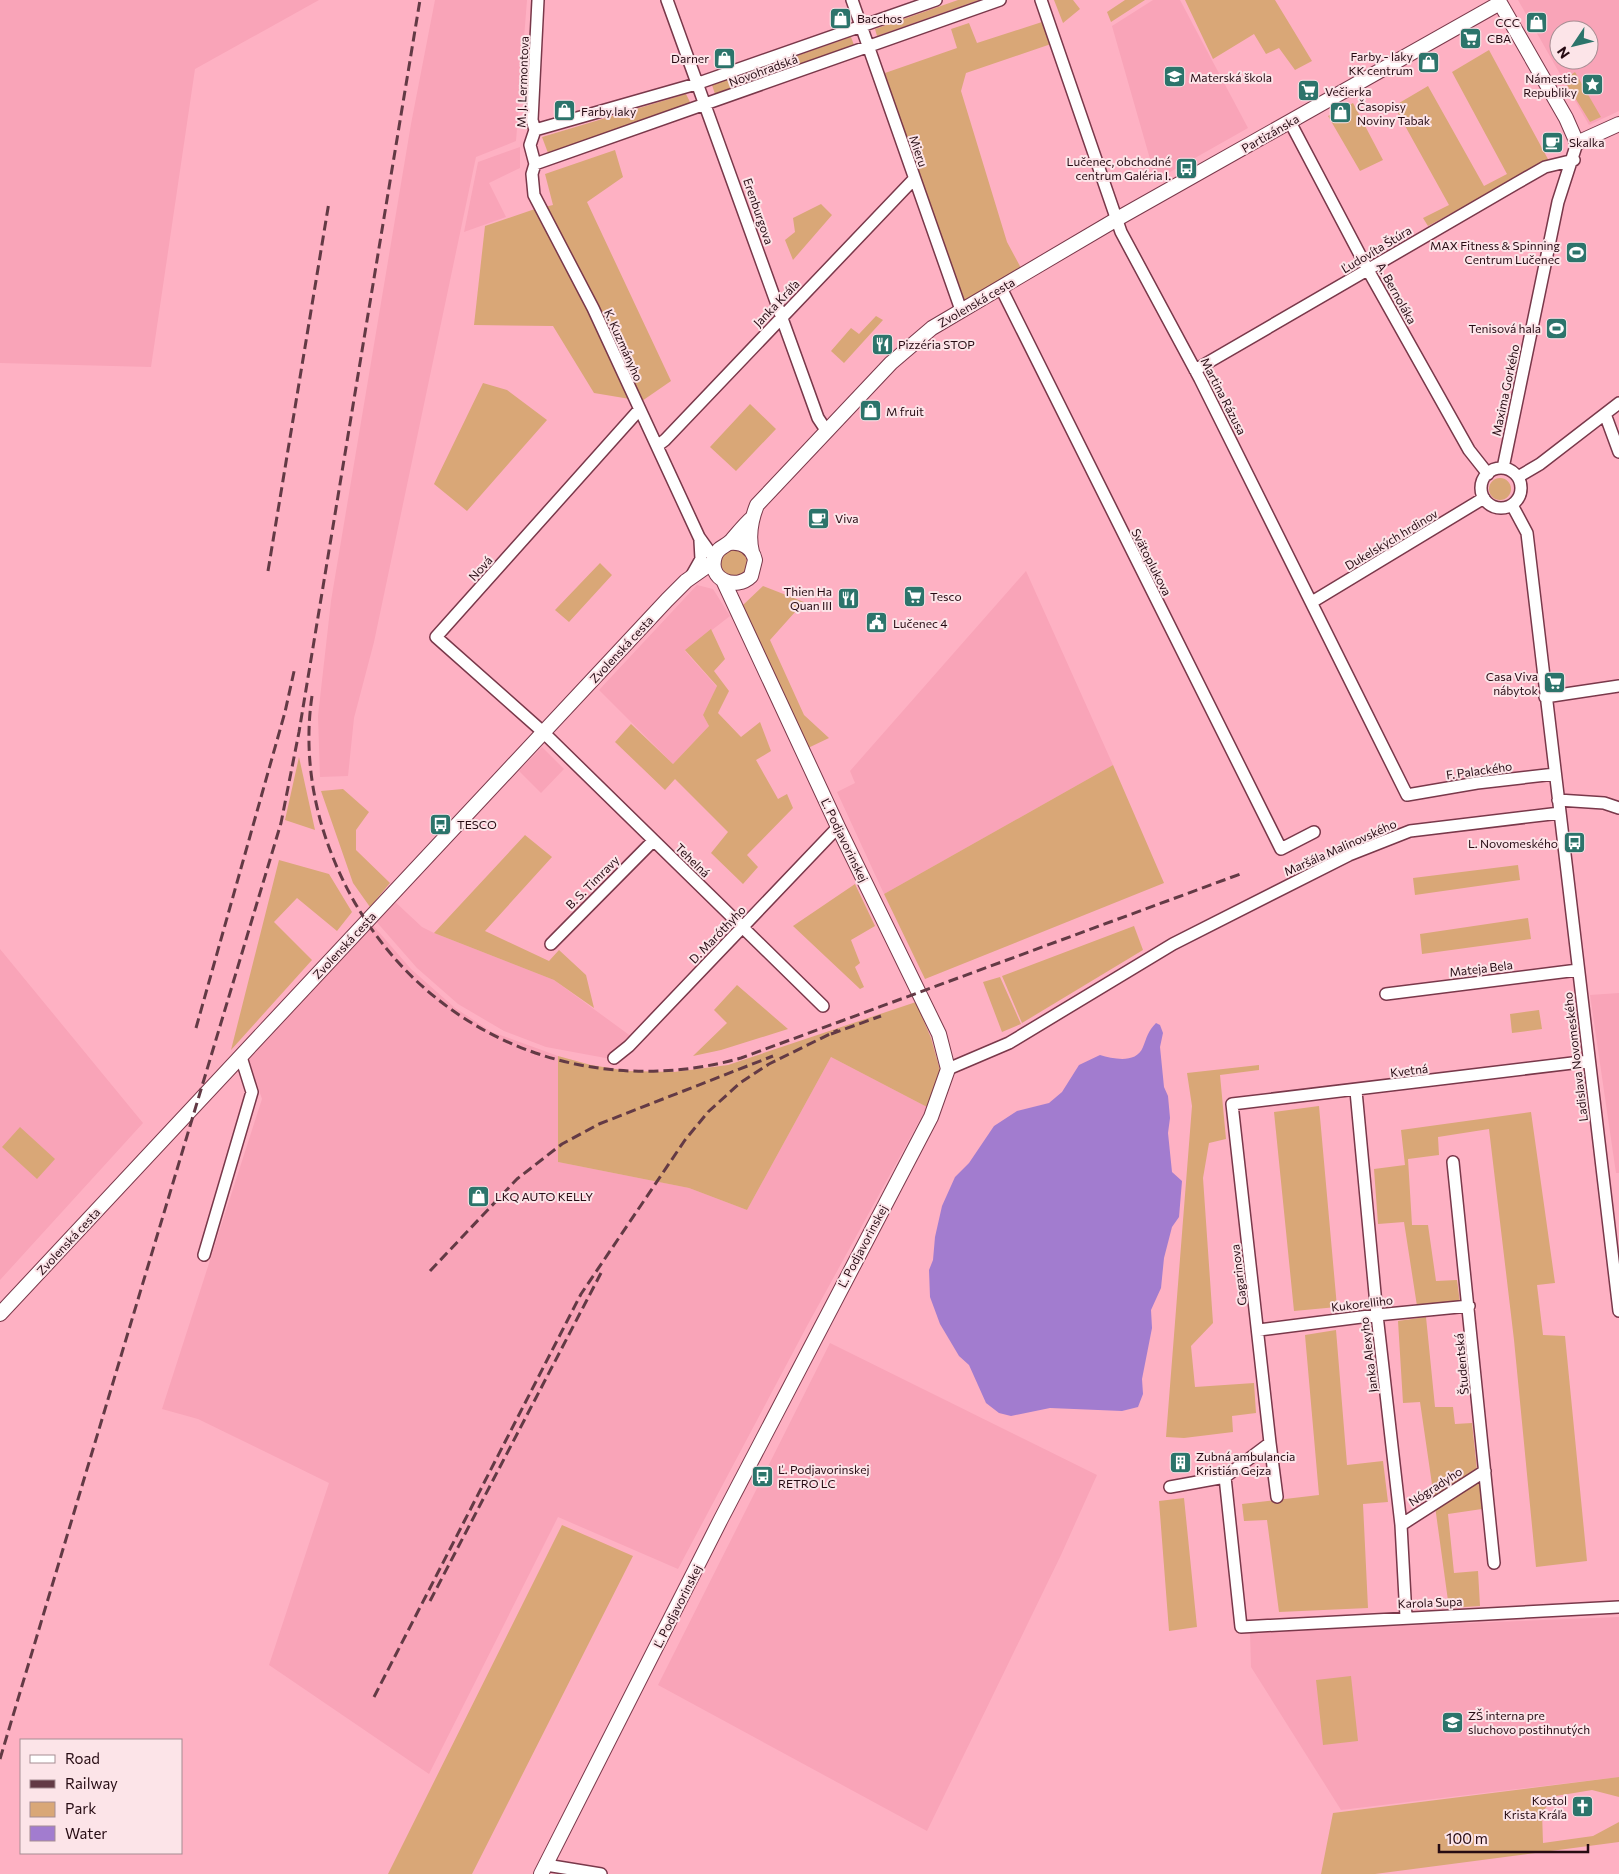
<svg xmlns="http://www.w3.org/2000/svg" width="1619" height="1874" font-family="Commissioner,sans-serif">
<rect width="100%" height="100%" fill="#feb1c3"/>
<path fill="#f9a4b8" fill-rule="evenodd" d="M0 0H319L195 69 151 367 0 363Z
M435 0H527L516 141 476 157 374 642 354 718 348 776 320 777 318 716 331 601 411 124Z
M1153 0H1180L1248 128 1156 180 1112 26Z
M1518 0H1619V111L1589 125ZM1559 30H1589V60H1559Z
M520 147V168L489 183 506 217 464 232 478 162Z
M1026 571 1113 765 884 894 837 792 855 783 850 771Z
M697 585 713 589 730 616 685 651 717 687 703 715 709 726 673 764 599 690Z
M542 747 564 769 541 793 519 771Z
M392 899 422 927 434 933 554 980 632 1037 611 1059 546 1047 504 1031 458 1004 417 968 374 919Z
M371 923 411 969 455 1008 492 1032 558 1056V1162L689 1188 747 1210 831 1057 927 1107 807 1326 678 1569 558 1517 429 1774 269 1665 329 1483 198 1419 162 1409 262 1099 247 1055Z
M0 949 143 1123 0 1280Z
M1619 993V1173H1616L1590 995Z
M830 1343 1097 1475 1061 1555 927 1831 658 1685Z
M1619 1617V1777L1341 1810 1251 1667 1250 1632Z"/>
<path fill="#d9a777" d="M958 0H979L877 36 875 29Z
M1054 0H1073L1080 9 1063 23Z
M1125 0H1145L1111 22 1107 12Z
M1185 0H1275L1312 61 1295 70 1279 48 1266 54 1254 34 1213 59Z
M1042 22 1051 44 966 73 961 91 1007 242 1021 268 957 306 885 73 957 48 951 29 969 23 977 43Z
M851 37 854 45 715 94 712 85Z
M1489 50 1549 161 1428 226 1423 218 1449 205 1394 106 1428 86 1484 186 1507 174 1452 72Z
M1575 72 1601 117 1590 122 1564 80Z
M686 94 691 104 548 153 542 137Z
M1353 103 1383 160 1360 171 1328 116Z
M615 150 623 177 587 202 671 381 642 401 594 393 553 326 474 325 485 226 532 210 553 205 545 174Z
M821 204 832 215 793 260 785 240 795 232 793 218Z
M876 316 883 320 844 363 831 351 851 328 859 334Z
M483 383 507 390 547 420 467 511 434 484Z
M750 404 776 429 736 471 710 447Z
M1489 489a11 11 0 1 1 22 0a11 11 0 1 1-22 0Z
M721 563a13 13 0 1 1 26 0a13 13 0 1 1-26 0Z
M600 563 612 575 569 622 555 610Z
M763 586 804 602 770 640 804 715 829 738 808 748 750 628 743 605Z
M711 629 725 659 714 671 729 691 718 713 741 737 760 722 771 751 756 760 778 799 787 794 793 808 747 855 758 867 743 884 711 853 728 832 675 779 665 790 615 742 631 724 673 764 709 726 703 715 717 686 685 650Z
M299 757 315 830 285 820Z
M1113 765 1164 883 925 979 884 894Z
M343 789 369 812 356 830V850L390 883 370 907 353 883 321 791Z
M525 835 552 857 485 931 549 961 559 950 586 975 594 1008 554 980 434 933Z
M279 860 329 874 352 912 337 931 297 898 274 922 312 960 231 1050Z
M1518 865 1520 880 1415 895 1413 878Z
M855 884 875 926 851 940 860 963 855 967 864 987 860 989 793 926Z
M1528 918 1531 939 1422 954 1420 934Z
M1134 926 1143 950 1022 1023 1002 976Z
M1000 977 1021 1024 1002 1032 983 982Z
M737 985 788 1029 721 1050 693 1056 727 1023 714 1010Z
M916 1002 931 1038 940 1070 927 1107 831 1057 747 1210 689 1188 558 1162V1056L591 1065 628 1071 674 1072 728 1065Z
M1539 1010 1542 1029 1512 1033 1510 1014Z
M1259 1065V1070L1220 1075 1226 1139 1209 1143 1203 1178 1213 1323 1191 1346 1195 1387 1254 1383 1256 1413 1232 1416 1233 1432 1184 1438 1166 1437 1192 1106 1187 1073Z
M1319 1106 1337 1307 1294 1311 1274 1112Z
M1531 1112 1555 1283 1537 1285 1543 1335 1565 1336 1587 1561 1536 1567 1514 1340 1489 1129 1438 1137 1439 1155 1408 1159 1412 1225H1428L1436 1281 1457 1280 1460 1303 1417 1306 1404 1222 1378 1224 1374 1169 1405 1165 1401 1130Z
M20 1127 55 1159 37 1179 2 1147Z
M1426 1317 1435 1407H1453L1455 1424 1472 1423 1477 1470 1434 1498 1420 1402 1403 1403 1398 1321Z
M1336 1330 1347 1465 1383 1461 1388 1502 1363 1504 1368 1608 1279 1612 1267 1520 1244 1521 1242 1504 1319 1495 1305 1335Z
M1481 1479 1482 1509 1448 1514 1454 1573 1478 1571 1480 1606 1449 1608 1435 1506Z
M1184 1498 1197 1627 1169 1631 1159 1501Z
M562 1525 633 1556 472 1874H388Z
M1351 1676 1358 1741 1323 1745 1316 1680Z
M1619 1777V1797L1592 1790 1556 1796 1542 1812 1543 1843 1593 1836 1619 1822V1842L1375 1874H1321L1333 1813Z"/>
<path fill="#a27ccf" d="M1156 1023 1160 1025 1163 1033 1160 1047 1164 1087 1168 1096 1170 1118 1168 1133 1172 1172 1182 1181 1179 1217 1172 1227 1164 1258 1161 1288 1151 1310 1152 1328 1142 1379 1143 1394 1138 1407 1122 1411 1050 1408 1011 1416 999 1413 986 1403 969 1365 959 1356 940 1324 930 1297 929 1270 933 1260 935 1237 942 1206 955 1177 969 1163 994 1126 1017 1111 1049 1103 1062 1092 1079 1065 1100 1055C1114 1059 1136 1064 1143 1047 1147 1037 1148 1031 1156 1023Z"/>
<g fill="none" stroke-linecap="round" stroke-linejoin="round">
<defs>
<path id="minor" d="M538 0 532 120 535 130 530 145 535 164 532 174 534 195 593 308 699 537 714 558
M667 0 818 418 826 430
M852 0 961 310
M1041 0 1121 232 1200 379 1407 795 1477 783 1555 774
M1290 122 1368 270 1469 450 1488 474
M535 130 696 84 936 0
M535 164 1000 0
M1001 288 1281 849 1314 832
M1195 370 1517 183 1545 167 1574 160
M639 410 436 637 543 732 823 1006
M1605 414 1619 452
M657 446 665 440 914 179
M1503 468 1558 202 1577 143
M1481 488a20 20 0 1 1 40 0a20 20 0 1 1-40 0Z
M1518 477 1540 464 1619 403
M1512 505 1527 533 1619 1311
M692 575 701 559 700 541
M1312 602 1484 498
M1545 697 1619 686
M1558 800 1604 803 1619 808
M551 944 653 841
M1386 994 1578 970
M614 1058 629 1046 838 827
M948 1069 1009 1043 1173 944 1349 855 1410 831 1560 813
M1356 1091 1377 1315 1401 1525 1406 1617
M1453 1162 1494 1563
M204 1255 252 1092 241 1057
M1259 1330 1377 1315 1469 1306
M1270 1443 1277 1497
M1225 1477 1241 1627 1619 1607
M1170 1487 1225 1477 1270 1443 1232 1104 1589 1061
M1401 1525 1485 1471
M546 1865 601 1874"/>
<path id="tertiary" d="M730 543C742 542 752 547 755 560L751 576C736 591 707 580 715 556 718 547 725 547 731 541 738 533 744 525 752 518
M752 552C748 536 751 520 757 505L891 363 932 328 1117 219 1500 3 1566 118 1577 143 1619 124
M0 1314 667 600 686 581 713 562
M541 1874 721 1519 931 1117 948 1069 939 1034 838 827 723 580"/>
</defs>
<use href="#minor" stroke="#79384a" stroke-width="14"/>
<use href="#tertiary" stroke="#79384a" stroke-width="16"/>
<use href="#minor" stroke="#fff" stroke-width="11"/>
<use href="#tertiary" stroke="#fff" stroke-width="14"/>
<path stroke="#633a45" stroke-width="3" stroke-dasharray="10 5" stroke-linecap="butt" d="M268 571 329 202
M312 696C304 749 312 805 332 855 397 1021 570 1106 741 1058L1243 873
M196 1028 285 712 295 667
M831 1034 881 1016
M430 1271 517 1179 562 1144 599 1124 773 1056
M430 1601 601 1273
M374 1697 581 1294 685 1140 708 1112 740 1083 769 1064 838 1030
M0 1759 281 823 299 732 420 0"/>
</g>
<defs>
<symbol id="shop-square" viewBox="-11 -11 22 22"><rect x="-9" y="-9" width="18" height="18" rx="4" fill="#2c746b" stroke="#fce4e8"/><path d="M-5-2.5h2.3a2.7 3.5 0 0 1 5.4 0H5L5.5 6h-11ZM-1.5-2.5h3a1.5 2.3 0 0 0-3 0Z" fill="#fff"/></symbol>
<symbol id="supermarket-square" viewBox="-11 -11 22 22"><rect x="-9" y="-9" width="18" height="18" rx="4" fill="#2c746b" stroke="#fce4e8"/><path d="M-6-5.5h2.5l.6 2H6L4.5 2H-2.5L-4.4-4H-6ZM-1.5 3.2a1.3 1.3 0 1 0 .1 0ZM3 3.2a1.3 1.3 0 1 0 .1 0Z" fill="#fff"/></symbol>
<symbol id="school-square" viewBox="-11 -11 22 22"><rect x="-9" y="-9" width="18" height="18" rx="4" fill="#2c746b" stroke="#fce4e8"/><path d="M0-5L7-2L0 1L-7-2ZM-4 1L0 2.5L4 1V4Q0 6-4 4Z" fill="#fff"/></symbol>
<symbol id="sight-square" viewBox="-11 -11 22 22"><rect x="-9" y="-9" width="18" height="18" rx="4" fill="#2c746b" stroke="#fce4e8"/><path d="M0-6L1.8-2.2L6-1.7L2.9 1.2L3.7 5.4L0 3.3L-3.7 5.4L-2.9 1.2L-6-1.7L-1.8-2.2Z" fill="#fff"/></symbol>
<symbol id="cafe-square" viewBox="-11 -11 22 22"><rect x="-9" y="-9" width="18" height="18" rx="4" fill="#2c746b" stroke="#fce4e8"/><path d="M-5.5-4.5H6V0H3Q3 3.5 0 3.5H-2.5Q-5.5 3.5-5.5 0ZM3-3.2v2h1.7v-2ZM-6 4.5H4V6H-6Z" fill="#fff"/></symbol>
<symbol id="bus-square" viewBox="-11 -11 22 22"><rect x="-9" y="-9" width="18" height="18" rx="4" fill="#2c746b" stroke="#fce4e8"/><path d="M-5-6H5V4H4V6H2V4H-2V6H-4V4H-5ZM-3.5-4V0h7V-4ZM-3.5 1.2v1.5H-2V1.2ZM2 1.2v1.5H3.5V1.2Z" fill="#fff"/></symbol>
<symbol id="stadium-square" viewBox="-11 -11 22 22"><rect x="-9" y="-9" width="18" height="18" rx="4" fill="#2c746b" stroke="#fce4e8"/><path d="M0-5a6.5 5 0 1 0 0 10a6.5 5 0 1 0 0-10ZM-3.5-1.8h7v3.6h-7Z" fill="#fff"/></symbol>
<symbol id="restaurant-square" viewBox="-11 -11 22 22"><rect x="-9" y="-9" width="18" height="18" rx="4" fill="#2c746b" stroke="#fce4e8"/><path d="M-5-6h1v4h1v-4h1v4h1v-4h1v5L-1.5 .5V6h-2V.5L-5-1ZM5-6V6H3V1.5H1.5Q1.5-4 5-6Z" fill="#fff"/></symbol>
<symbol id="civic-square" viewBox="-11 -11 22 22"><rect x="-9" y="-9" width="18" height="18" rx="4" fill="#2c746b" stroke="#fce4e8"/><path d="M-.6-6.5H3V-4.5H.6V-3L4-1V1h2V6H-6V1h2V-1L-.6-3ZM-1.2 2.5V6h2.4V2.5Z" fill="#fff"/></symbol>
<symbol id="building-square" viewBox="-11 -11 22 22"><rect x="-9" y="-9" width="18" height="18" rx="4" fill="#2c746b" stroke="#fce4e8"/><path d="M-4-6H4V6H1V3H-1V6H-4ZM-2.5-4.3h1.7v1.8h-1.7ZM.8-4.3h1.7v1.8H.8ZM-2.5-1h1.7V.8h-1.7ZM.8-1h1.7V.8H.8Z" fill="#fff"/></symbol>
<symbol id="church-square" viewBox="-11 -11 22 22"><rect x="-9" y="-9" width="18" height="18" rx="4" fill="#2c746b" stroke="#fce4e8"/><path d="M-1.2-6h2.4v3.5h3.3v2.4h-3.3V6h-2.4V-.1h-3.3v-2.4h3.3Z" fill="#fff"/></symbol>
</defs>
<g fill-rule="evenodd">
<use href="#shop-square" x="828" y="6" width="25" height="25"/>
<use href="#shop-square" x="1524" y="10" width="25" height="25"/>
<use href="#supermarket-square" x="1458" y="26" width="25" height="25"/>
<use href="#shop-square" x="712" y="46" width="25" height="25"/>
<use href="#shop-square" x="1416" y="50" width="25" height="25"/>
<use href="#school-square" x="1162" y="64" width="25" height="25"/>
<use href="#sight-square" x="1580" y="72" width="25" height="25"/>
<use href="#supermarket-square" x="1296" y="78" width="25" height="25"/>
<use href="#shop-square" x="552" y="98" width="25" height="25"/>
<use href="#shop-square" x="1328" y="100" width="25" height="25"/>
<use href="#cafe-square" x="1540" y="130" width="25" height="25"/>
<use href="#bus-square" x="1174" y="156" width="25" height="25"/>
<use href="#stadium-square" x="1564" y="240" width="25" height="25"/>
<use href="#stadium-square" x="1544" y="316" width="25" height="25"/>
<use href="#restaurant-square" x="870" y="332" width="25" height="25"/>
<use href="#shop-square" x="858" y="398" width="25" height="25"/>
<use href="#cafe-square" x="806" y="506" width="25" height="25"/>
<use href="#supermarket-square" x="902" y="584" width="25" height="25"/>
<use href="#restaurant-square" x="836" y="586" width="25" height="25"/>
<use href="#civic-square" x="864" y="610" width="25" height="25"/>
<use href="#supermarket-square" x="1542" y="670" width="25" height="25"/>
<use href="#bus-square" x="428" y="812" width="25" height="25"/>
<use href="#bus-square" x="1562" y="830" width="25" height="25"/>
<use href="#shop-square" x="466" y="1184" width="25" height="25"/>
<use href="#building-square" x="1168" y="1450" width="25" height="25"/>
<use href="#bus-square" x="750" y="1464" width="25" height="25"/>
<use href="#school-square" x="1440" y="1710" width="25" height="25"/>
<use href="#church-square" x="1570" y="1794" width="25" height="25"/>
</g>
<g text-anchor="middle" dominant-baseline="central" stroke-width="4" stroke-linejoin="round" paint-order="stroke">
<g font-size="12" fill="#260b13" stroke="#fce4e8" text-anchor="start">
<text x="857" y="18">Bacchos</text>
<text x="1520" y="22" text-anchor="end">CCC</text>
<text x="1487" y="38">CBA</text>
<text x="1413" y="56" text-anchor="end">Farby - laky<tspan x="1413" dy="14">KK centrum</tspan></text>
<text x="709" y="58" text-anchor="end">Darner</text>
<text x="1190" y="77">Materská škola</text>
<text x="1577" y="78" text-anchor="end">Námestie<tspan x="1577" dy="14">Republiky</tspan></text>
<text x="1325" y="91">Večierka</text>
<text x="1357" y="106">Časopisy<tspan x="1357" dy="14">Noviny Tabak</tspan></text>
<text x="581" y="111">Farby laky</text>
<text x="1569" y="142">Skalka</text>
<text x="1171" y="161" text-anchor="end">Lučenec, obchodné<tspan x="1171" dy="14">centrum Galéria I.</tspan></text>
<text x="1560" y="245" text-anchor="end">MAX Fitness &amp; Spinning<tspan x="1560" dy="14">Centrum Lučenec</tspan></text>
<text x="1541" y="328" text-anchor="end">Tenisová hala</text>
<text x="898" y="344">Pizzéria STOP</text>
<text x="886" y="411">M fruit</text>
<text x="835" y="518">Viva</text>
<text x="832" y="591" text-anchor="end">Thien Ha<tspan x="832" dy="14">Quan III</tspan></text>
<text x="930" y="596">Tesco</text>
<text x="893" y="623">Lučenec 4</text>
<text x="1538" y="676" text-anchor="end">Casa Viva<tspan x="1538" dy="14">nábytok</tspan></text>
<text x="457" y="824">TESCO</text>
<text x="1558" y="843" text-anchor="end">L. Novomeského</text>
<text x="495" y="1196">LKQ AUTO KELLY</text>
<text x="1196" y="1456">Zubná ambulancia<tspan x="1196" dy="14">Kristián Gejza</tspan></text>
<text x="778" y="1469">Ľ. Podjavorinskej<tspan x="778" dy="14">RETRO LC</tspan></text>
<text x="1468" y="1715">ZŠ interna pre<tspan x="1468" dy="14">sluchovo postihnutých</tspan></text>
<text x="1567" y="1800" text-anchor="end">Kostol<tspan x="1567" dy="14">Krista Kráľa</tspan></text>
</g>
<g font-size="12" fill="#260b13" stroke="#fce4e8">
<text transform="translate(763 70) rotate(-20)">Novohradská</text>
<text transform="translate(522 82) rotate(-88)">M. J. Lermontova</text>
<text transform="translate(1270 133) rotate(-30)">Partizánska</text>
<text transform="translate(919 151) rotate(71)">Mieru</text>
<text transform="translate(759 211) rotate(71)">Erenburgova</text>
<text transform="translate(1376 249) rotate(-31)">Ľudovíta Štúra</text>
<text transform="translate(1397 293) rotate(61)">A. Bernoláka</text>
<text transform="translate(976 302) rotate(-30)">Zvolenská cesta</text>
<text transform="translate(776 303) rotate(-46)">Janka Kráľa</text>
<text transform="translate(624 345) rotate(66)">K. Kuzmányho</text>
<text transform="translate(1505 390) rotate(-78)">Maxima Gorkého</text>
<text transform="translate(1224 396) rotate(63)">Martina Rázusa</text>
<text transform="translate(1391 539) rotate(-31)">Dukelských hrdinov</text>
<text transform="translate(1152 562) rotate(63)">Svätoplukova</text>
<text transform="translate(480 568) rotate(-48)">Nová</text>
<text transform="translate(621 649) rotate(-47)">Zvolenská cesta</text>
<text transform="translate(1479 770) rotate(-8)">F. Palackého</text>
<text transform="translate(845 840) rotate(64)">Ľ. Podjavorinskej</text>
<text transform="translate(1340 847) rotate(-24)">Maršála Malinovského</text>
<text transform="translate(693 860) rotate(44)">Tehelná</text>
<text transform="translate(592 882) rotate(-45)">B. S. Timravy</text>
<text transform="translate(717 934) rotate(-46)">D. Maróthyho</text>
<text transform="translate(344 945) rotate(-47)">Zvolenská cesta</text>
<text transform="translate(1481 968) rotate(-7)">Mateja Bela</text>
<text transform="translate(1575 1057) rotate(-97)">Ladislava Novomeského</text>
<text transform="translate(1409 1070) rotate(-7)">Kvetná</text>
<text transform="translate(68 1241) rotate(-47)">Zvolenská cesta</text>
<text transform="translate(862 1246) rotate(-62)">Ľ. Podjavorinskej</text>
<text transform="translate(1238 1275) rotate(-97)">Gagarinova</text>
<text transform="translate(1362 1303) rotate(-7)">Kukorelliho</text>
<text transform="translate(1368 1355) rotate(-97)">Janka Alexyho</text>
<text transform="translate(1461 1364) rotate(-95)">Študentská</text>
<text transform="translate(1435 1486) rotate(-33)">Nógradyho</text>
<text transform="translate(1430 1602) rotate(-2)">Karola Supa</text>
<text transform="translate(677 1606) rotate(-63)">Ľ. Podjavorinskej</text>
</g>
</g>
<rect x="20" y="1739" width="162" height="115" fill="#fce4e8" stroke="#a68d93"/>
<rect x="30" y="1755" width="25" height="8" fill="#ffffff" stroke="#a68d93"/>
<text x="65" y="1764" font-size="15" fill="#260b13">Road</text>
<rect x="30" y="1780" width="25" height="8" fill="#633a45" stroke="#a68d93"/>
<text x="65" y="1789" font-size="15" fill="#260b13">Railway</text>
<rect x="30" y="1802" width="25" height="15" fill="#d9a777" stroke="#a68d93"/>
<text x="65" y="1814" font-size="15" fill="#260b13">Park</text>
<rect x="30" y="1826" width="25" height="15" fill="#a27ccf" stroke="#a68d93"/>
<text x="65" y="1839" font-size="15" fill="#260b13">Water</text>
<g transform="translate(1574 45) rotate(235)"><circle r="24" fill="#fce4e8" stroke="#a68d93"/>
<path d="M0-4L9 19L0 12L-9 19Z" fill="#2c746b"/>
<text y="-8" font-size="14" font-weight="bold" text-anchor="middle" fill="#260b13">N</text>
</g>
<path d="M1439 1844v8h149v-8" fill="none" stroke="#260b13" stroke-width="2.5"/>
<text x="1446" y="1844" font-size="15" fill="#260b13" stroke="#fce4e8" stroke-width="4" paint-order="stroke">100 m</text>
</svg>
